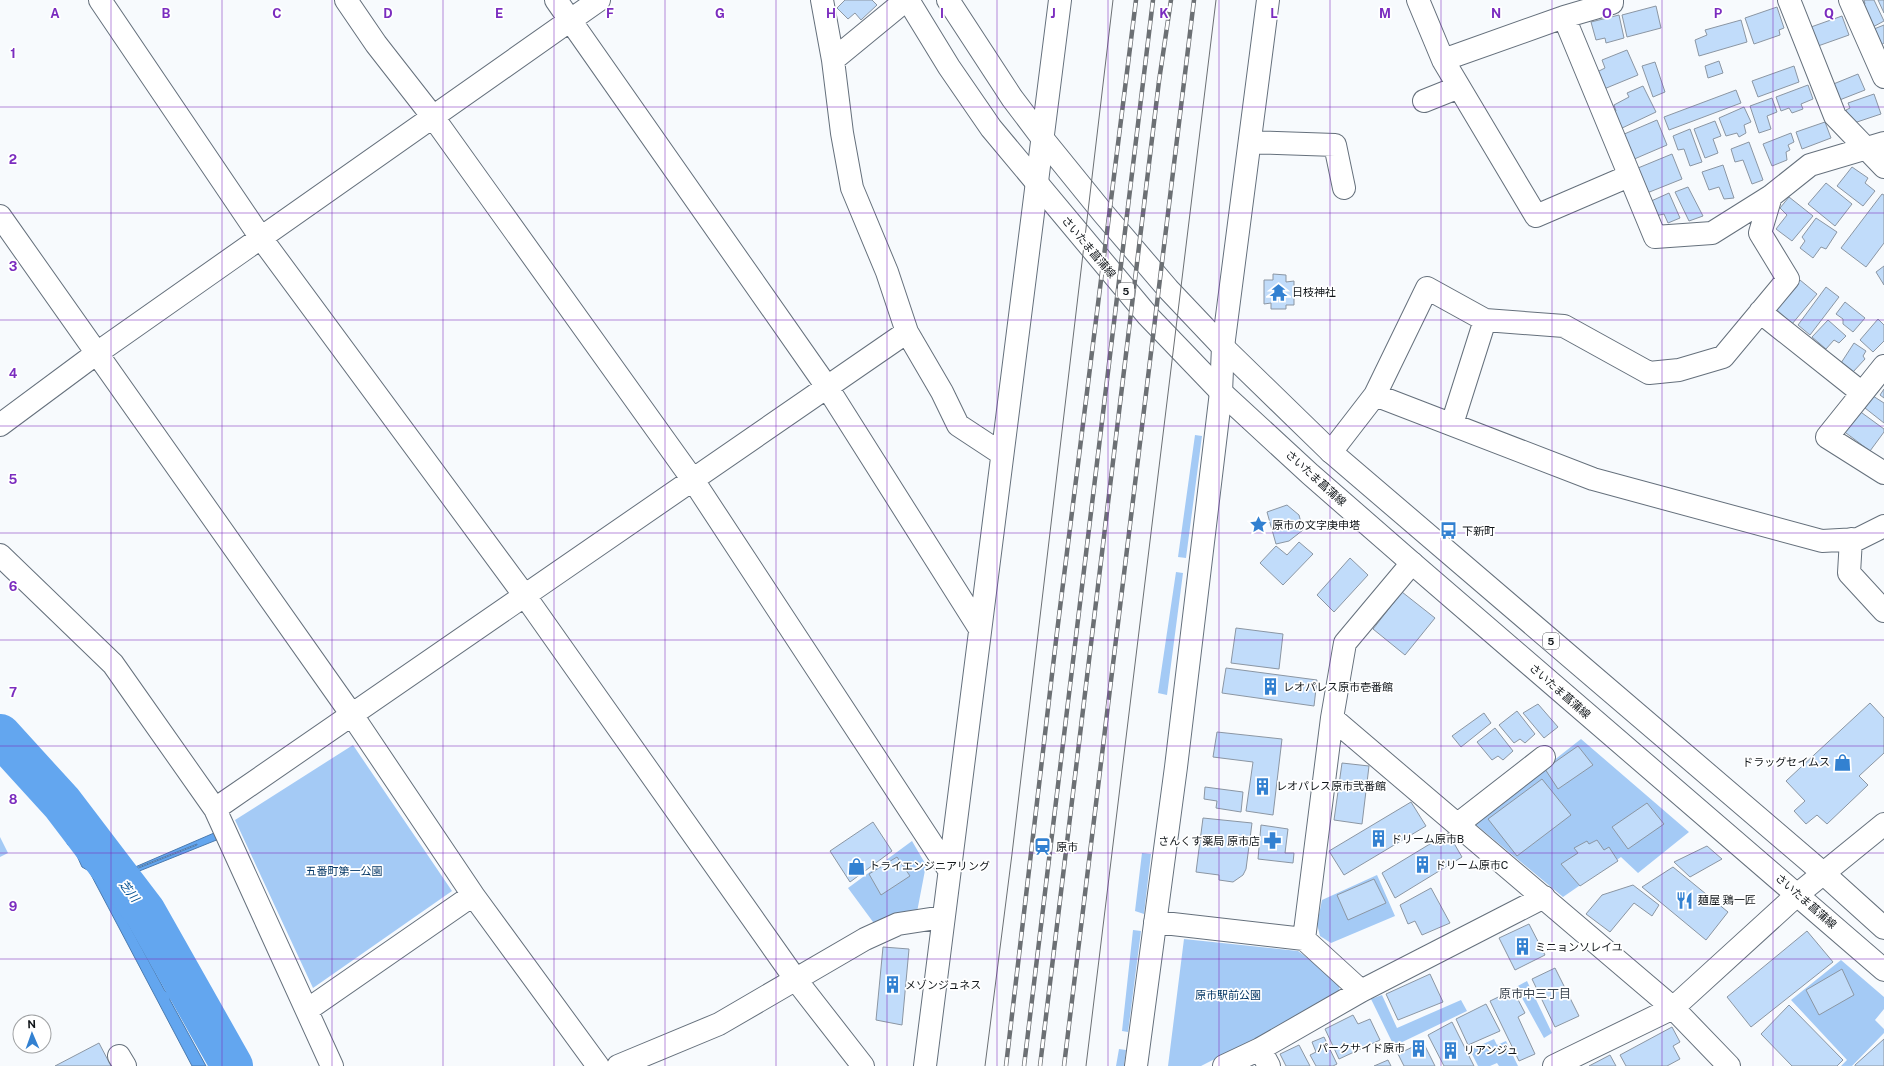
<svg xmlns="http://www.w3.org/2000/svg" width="1884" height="1066" font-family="'Public Sans','Noto Sans JP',sans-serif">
<rect width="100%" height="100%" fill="#f7fafd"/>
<path fill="#a4caf5" d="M1195 435 1202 436 1186 558 1178 557Z
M1176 572 1183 573 1167 695 1158 693Z
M1581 739 1689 832 1638 873 1621 857 1563 897 1474 823Z
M353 745 452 891 313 988 235 820Z
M0 837 8 853 0 857Z
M912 841 926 865 917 912 876 926 848 888Z
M1142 853 1151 854 1144 914 1135 911Z
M1377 875 1395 916 1331 943 1320 936 1317 924 1322 900Z
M1133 930 1141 931 1128 1032 1122 1031Z
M1184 939 1298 951 1340 982 1339 991 1270 1031 1201 1066H1168Z
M1841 960 1884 997V1009L1875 1020 1884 1029V1033L1852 1066H1841L1847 1060 1791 1000Z
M1527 981 1552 1033 1544 1038 1516 987Z
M1382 995 1397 1028 1461 1000 1467 1011 1394 1046 1371 999Z
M1494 1039 1497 1045 1506 1041 1518 1066H1499L1497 1063 1490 1066H1478L1470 1050Z
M1119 1049 1126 1050 1124 1066H1116Z"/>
<path fill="#63a6ef" stroke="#4a7aaf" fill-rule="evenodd" d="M0 716 55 790 87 841 105 880 221 830 224 837 107 884 165 991 171 994 170 1000 206 1066H192L89 871 82 867 73 847 68 845 60 829 65 826 21 760 0 734ZM197 844V845L126 873V872Z"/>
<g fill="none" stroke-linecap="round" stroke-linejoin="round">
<path stroke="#63a6ef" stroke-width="42" d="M0 735 62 803 145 912 232 1066"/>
</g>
<path fill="#c1dcfa" stroke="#8b96a3" d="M845 0H872L877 5 861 20 855 13 848 19 837 8Z
M1864 0H1874L1884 21 1871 28 1861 6 1865 4Z
M1878 0H1884V13Z
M1656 6 1661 28 1627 37 1622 15Z
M1777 7 1784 28 1779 30 1780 35 1754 44 1745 18Z
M1619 15 1624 38 1606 43 1605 38 1596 40 1591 22Z
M1842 16 1849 35 1818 46 1811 27Z
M1741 20 1747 42 1699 56 1695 40 1707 35 1705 30Z
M1884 25V43L1881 45 1874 29Z
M1627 50 1638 75 1604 89 1597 72 1605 68 1602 60Z
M1719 61 1723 73 1708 78 1705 66Z
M1655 62 1665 92 1653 97 1642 66Z
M1794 66 1799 82 1758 97 1752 81Z
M1858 74 1865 90 1837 101 1831 85Z
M1808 85 1813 99 1801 104 1803 109 1792 113 1789 108 1781 111 1776 97Z
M1643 86 1656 112 1620 129 1612 113 1616 111 1614 105 1629 97 1627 93Z
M1736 90 1741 103 1669 130 1664 117Z
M1874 94 1881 114 1851 124 1846 110 1850 108 1848 103Z
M1772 98 1777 112 1767 116 1771 129 1759 133 1750 106Z
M1744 107 1751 122 1744 125 1746 133 1739 137 1737 133 1726 136 1719 118Z
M1657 120 1667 145 1632 160 1622 135Z
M1715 121 1721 136 1713 139 1718 153 1705 158 1694 129Z
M1825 122 1831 138 1802 149 1796 132Z
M1690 129 1702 162 1690 166 1684 149 1678 150 1673 136Z
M1791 133 1794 142 1788 145 1790 150 1786 152 1787 160 1772 166 1763 144Z
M1749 142 1763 180 1752 184 1743 160 1735 162 1731 149Z
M1672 154 1682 179 1647 193 1638 168Z
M1723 165 1734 198 1724 199 1719 187 1709 190 1702 172Z
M1852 167 1868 178 1865 183 1875 191 1863 206 1837 186Z
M1826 183 1852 204 1835 226 1808 204Z
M1688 187 1703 216 1689 221 1675 192Z
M1669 193 1680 218 1668 223 1664 214 1655 216 1649 202Z
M1882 194 1884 195V243L1866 267 1841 248Z
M1789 197 1813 216 1792 241 1776 229 1787 215 1780 208Z
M1816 218 1837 232 1826 249 1821 247 1813 258 1800 248 1805 241 1802 237Z
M1884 266V285L1876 272Z
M1273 274 1286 275V282L1294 281V305H1286V309H1271V303L1264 304V280H1273Z
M1800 280 1817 294 1792 324 1775 308Z
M1826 287 1839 297 1810 335 1798 325Z
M1845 302 1865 318 1853 332 1843 324V319L1836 314Z
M1878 319 1884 325V341L1873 352 1860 340Z
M1828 320 1846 336 1839 343 1834 340 1826 349 1812 337Z
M1854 343 1866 351 1863 356 1865 359 1853 372 1841 363Z
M1884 389V398L1880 395Z
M1873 396 1884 403V423L1865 408Z
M1858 410 1884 429V432L1870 451 1842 430Z
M1287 505 1299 515 1303 530 1289 541 1276 544 1267 512Z
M1299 542 1313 554 1283 585 1260 563 1276 546 1287 555Z
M1350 558 1368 575 1334 612 1317 595Z
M1402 592 1435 618 1405 655 1373 629Z
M1236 628 1283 634 1279 669 1231 663Z
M1226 668 1317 680 1314 706 1222 693Z
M1870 703 1884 718V753L1859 776 1868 785 1827 824 1817 815 1806 824 1794 811 1805 801 1786 781Z
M1538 704 1558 727 1544 738 1523 713Z
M1517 711 1535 734 1525 743 1520 739 1514 743 1499 725Z
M1484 713 1491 723 1461 747 1452 736Z
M1495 728 1513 751 1503 760 1498 756 1492 760 1477 742Z
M1217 732 1282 739 1273 815 1246 811 1253 762 1213 757Z
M1578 746 1593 765 1558 789 1545 769Z
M1342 763 1369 766 1362 824 1334 820Z
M1542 779 1571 815 1517 856 1488 819Z
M1205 787 1243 792 1241 812 1216 808 1217 801 1204 799Z
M1411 802 1426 826 1344 875 1329 851Z
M1647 803 1664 824 1628 849 1612 827Z
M1203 818 1252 823 1246 869 1243 875 1233 882 1219 880V875L1196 872Z
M873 822 892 851 850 882 830 851Z
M1261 825 1288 829 1285 853H1294L1293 863 1258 859Z
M1448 833 1462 857 1395 898 1382 873Z
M1597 840 1604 850 1609 847 1618 861 1580 886 1561 864 1578 853 1574 848 1587 841 1589 844Z
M1707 846 1722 859 1690 877 1674 862Z
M897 857 910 876 881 895 869 874Z
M1673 867 1728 912 1706 940 1642 887Z
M1374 879 1386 903 1348 920 1337 895Z
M1633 885 1659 905 1652 916 1634 903 1610 932 1586 914 1602 895Z
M1431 888 1450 923 1422 935 1415 921 1408 924 1400 905Z
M1529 924 1545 955 1515 970 1499 938Z
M1807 931 1833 962 1751 1027 1727 997Z
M883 947 909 949 902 1025 876 1020Z
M1555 968 1579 1016 1555 1027 1532 979Z
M1842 969 1854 995 1819 1015 1806 990Z
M1430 974 1443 1002 1398 1020 1386 994Z
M1513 990 1525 1013 1518 1017 1535 1054 1519 1061 1490 1001Z
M1486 1004 1500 1031 1468 1045 1456 1019Z
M1789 1005 1843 1060 1837 1066H1792L1761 1034Z
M1353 1015 1358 1024 1370 1019 1380 1040 1339 1059 1325 1029Z
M1452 1022 1474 1066H1444L1428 1035Z
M1672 1027 1680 1042 1673 1046 1680 1059 1667 1066H1626L1620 1055Z
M1324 1037 1337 1064 1333 1066H1316L1310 1055 1316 1052 1312 1042Z
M1884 1039V1066H1855V1065Z
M1423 1042 1435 1066H1404L1398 1054Z
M99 1043 111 1066H55Z
M1299 1045 1310 1066H1286L1280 1054Z
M1610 1055 1616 1066H1589Z
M1388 1060 1391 1066H1374Z"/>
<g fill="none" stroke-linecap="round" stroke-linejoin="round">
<defs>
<path id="minor" d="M100 0 261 238 525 596 796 980 863 1066
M346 0 376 44 433 117 693 480 949 870
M556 0 827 387 980 629
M822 0 833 60 842 133 852 188 887 272 907 332 942 392 958 425 1002 454
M1418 0 1443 60 1536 216 1629 176
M1789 0 1835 116 1884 167
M1850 0 1884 77
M1564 17 1612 3V0
M833 60 906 0
M1443 60 1564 17 1655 237 1712 233 1771 196 1810 165 1884 143
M1424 101 1459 87
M1250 142 1335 145 1344 188
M0 216 352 715 473 895 598 1066
M1760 312 1862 393
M1884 366 1827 437 1884 473
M1375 395 1427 288 1485 320 1564 326 1649 373 1679 370 1723 357 1788 279 1760 233 1771 196
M1452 424 1485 320
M0 425 97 353 599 0
M1331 452 1375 395 1593 479 1822 541 1858 539 1884 526
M1851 539 1849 573 1884 611
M0 555 113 664 215 809 332 1066
M1332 718 1673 1008 1729 1066
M215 809 907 332
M1458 824 1544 757
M1155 922 1304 939 1361 991
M1304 939 1332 718 1345 643 1412 563
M307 1010 473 895
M1260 1049 1269 1066
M119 1056 125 1066
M618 1066 719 1024 865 939 898 924 943 917
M925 1066 1060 0
M1136 1066 1176 767 1221 392 1223 347 1268 0
M1224 1066 1260 1049 1361 991 1544 897
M1554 1066 1673 1008 1798 894 1884 824"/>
<path id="major" d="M908 0 949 67 991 128 1148 316 1221 392 1310 474 1412 563 1884 970
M948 0 1012 98 1043 139 1103 213 1168 289 1223 347 1331 452 1823 873 1884 928"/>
</defs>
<use href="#minor" stroke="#65707c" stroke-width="24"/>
<use href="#major" stroke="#65707c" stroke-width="24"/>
<use href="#minor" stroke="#fff" stroke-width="22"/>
<use href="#major" stroke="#fff" stroke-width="22"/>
<path stroke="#6c7074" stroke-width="1" d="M985 1066 1012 854 1113 0
M1086 1066 1216 0"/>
<defs>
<path id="rail" d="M1006 1066 1057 632 1136 0
M1024 1066 1153 0
M1040 1066 1159 81 1171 0
M1064 1066 1194 0"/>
</defs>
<use href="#rail" stroke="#6c7074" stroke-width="4.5"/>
<use href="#rail" stroke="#fff" stroke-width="3" stroke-dasharray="9" stroke-linecap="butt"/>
</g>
<path fill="none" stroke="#7b2cbf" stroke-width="1" stroke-opacity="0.55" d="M111 0V1066M222 0V1066M332 0V1066M443 0V1066M554 0V1066M665 0V1066M776 0V1066M887 0V1066M997 0V1066M1108 0V1066M1219 0V1066M1330 0V1066M1441 0V1066M1552 0V1066M1662 0V1066M1773 0V1066M0 107H1884M0 213H1884M0 320H1884M0 426H1884M0 533H1884M0 640H1884M0 746H1884M0 853H1884M0 959H1884"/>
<defs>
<symbol id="temple-bare" viewBox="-9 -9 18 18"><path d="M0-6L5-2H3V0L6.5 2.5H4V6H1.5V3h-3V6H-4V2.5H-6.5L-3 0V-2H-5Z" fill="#3381d1" stroke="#fff" stroke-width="2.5" paint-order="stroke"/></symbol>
<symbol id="sight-bare" viewBox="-9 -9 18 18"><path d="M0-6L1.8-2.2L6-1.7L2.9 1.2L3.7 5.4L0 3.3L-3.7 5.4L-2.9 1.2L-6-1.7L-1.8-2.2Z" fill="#3381d1" stroke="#fff" stroke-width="2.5" paint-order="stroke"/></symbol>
<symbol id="bus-bare" viewBox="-9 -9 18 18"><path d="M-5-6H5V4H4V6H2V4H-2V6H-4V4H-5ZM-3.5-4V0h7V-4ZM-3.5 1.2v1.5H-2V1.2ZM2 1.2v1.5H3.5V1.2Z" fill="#3381d1" stroke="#fff" stroke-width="2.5" paint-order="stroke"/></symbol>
<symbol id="building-bare" viewBox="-9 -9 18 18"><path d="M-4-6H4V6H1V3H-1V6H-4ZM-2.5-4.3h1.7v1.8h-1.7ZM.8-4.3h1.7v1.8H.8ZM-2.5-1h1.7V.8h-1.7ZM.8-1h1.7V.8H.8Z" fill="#3381d1" stroke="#fff" stroke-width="2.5" paint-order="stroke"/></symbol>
<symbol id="shop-bare" viewBox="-9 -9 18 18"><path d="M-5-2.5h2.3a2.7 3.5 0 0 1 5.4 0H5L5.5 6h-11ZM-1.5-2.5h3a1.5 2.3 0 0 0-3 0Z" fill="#3381d1" stroke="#fff" stroke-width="2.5" paint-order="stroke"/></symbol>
<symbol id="pharmacy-bare" viewBox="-9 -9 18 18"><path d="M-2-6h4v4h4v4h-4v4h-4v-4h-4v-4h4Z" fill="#3381d1" stroke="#fff" stroke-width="2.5" paint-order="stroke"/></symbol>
<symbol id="station-bare" viewBox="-9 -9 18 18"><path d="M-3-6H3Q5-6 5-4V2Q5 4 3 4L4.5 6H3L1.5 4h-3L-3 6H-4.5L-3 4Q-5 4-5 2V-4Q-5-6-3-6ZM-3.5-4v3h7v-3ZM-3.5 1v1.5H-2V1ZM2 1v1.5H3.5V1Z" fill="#3381d1" stroke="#fff" stroke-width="2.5" paint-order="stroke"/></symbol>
<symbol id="restaurant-bare" viewBox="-9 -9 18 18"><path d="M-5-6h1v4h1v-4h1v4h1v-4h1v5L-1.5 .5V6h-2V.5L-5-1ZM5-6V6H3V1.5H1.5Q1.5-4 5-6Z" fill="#3381d1" stroke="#fff" stroke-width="2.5" paint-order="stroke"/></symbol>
</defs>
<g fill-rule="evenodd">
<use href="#temple-bare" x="1266" y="280" width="25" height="25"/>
<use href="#sight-bare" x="1246" y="512" width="25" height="25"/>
<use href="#bus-bare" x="1436" y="518" width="25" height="25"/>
<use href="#building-bare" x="1258" y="674" width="25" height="25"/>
<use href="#shop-bare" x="1830" y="750" width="25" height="25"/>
<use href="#building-bare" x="1250" y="774" width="25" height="25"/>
<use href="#building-bare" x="1366" y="826" width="25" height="25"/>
<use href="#pharmacy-bare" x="1260" y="828" width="25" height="25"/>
<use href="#station-bare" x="1030" y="834" width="25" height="25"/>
<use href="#building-bare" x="1410" y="852" width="25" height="25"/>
<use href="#shop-bare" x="844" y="854" width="25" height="25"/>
<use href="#restaurant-bare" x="1672" y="888" width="25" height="25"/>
<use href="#building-bare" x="1510" y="934" width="25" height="25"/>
<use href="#building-bare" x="880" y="972" width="25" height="25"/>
<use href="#building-bare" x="1406" y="1036" width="25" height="25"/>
<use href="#building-bare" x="1438" y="1038" width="25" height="25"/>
</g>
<g text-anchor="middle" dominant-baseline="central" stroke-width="3.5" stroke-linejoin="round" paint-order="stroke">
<g fill="#fff" stroke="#585b5e" stroke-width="1">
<rect x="1118" y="283" width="16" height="16" rx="3"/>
<rect x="1543" y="633" width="16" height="16" rx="3"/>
</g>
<g font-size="10" font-weight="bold" fill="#101519">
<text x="1126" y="291">5</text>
<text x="1551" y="641">5</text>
</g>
<g font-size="11" fill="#101519" stroke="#fff">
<text transform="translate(1089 247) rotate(50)">さいたま菖蒲線</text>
<text transform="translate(1316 478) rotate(42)">さいたま菖蒲線</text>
<text transform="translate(1560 691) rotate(41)">さいたま菖蒲線</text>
<text transform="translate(1806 901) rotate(41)">さいたま菖蒲線</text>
</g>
<g font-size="11" fill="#101519" stroke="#fff" text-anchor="start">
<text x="1292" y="292">日枝神社</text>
<text x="1272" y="525">原市の文字庚申塔</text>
<text x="1462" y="531">下新町</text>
<text x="1283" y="687">レオパレス原市壱番館</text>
<text x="1830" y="762" text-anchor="end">ドラッグセイムス</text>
<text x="1276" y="786">レオパレス原市弐番館</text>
<text x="1391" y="839">ドリーム原市B</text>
<text x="1260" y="841" text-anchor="end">さんくす薬局 原市店</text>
<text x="1056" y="847">原市</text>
<text x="1435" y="865">ドリーム原市C</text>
<text x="869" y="866">トライエンジニアリング</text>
<text x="1698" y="900">麺屋 鶏一匠</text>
<text x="1535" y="947">ミニョンソレイユ</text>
<text x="905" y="985">メゾンジュネス</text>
<text x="1405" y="1048" text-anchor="end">パークサイド原市</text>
<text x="1464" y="1050">リアンジュ</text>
</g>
<g font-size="11" fill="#043765" stroke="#fff">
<text x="344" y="871">五番町第一公園</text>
<text x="1228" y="995">原市駅前公園</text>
</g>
<g font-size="12" font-style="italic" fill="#065294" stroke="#fff">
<text transform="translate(129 891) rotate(52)">芝川</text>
</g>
<g font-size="12" fill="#3f4954" stroke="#fff">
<text x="1535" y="994">原市中三丁目</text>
</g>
</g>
<g font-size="13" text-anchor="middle" font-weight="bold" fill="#7b2cbf" stroke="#fff" stroke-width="3.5" stroke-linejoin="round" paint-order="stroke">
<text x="55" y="18">A</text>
<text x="166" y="18">B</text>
<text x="277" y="18">C</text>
<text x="388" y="18">D</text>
<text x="499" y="18">E</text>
<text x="610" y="18">F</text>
<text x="720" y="18">G</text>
<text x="831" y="18">H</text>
<text x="942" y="18">I</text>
<text x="1053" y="18">J</text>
<text x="1164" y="18">K</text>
<text x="1274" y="18">L</text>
<text x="1385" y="18">M</text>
<text x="1496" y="18">N</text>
<text x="1607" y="18">O</text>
<text x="1718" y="18">P</text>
<text x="1829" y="18">Q</text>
<text x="13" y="58">1</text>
<text x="13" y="164">2</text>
<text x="13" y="271">3</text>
<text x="13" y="378">4</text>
<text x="13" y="484">5</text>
<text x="13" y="591">6</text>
<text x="13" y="697">7</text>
<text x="13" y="804">8</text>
<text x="13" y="911">9</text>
</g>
<g transform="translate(32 1034) rotate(358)"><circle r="19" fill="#ffffff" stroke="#9fa1a3"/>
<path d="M0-3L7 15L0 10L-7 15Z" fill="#3381d1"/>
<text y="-6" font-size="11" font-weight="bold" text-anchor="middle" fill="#101519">N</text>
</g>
</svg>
